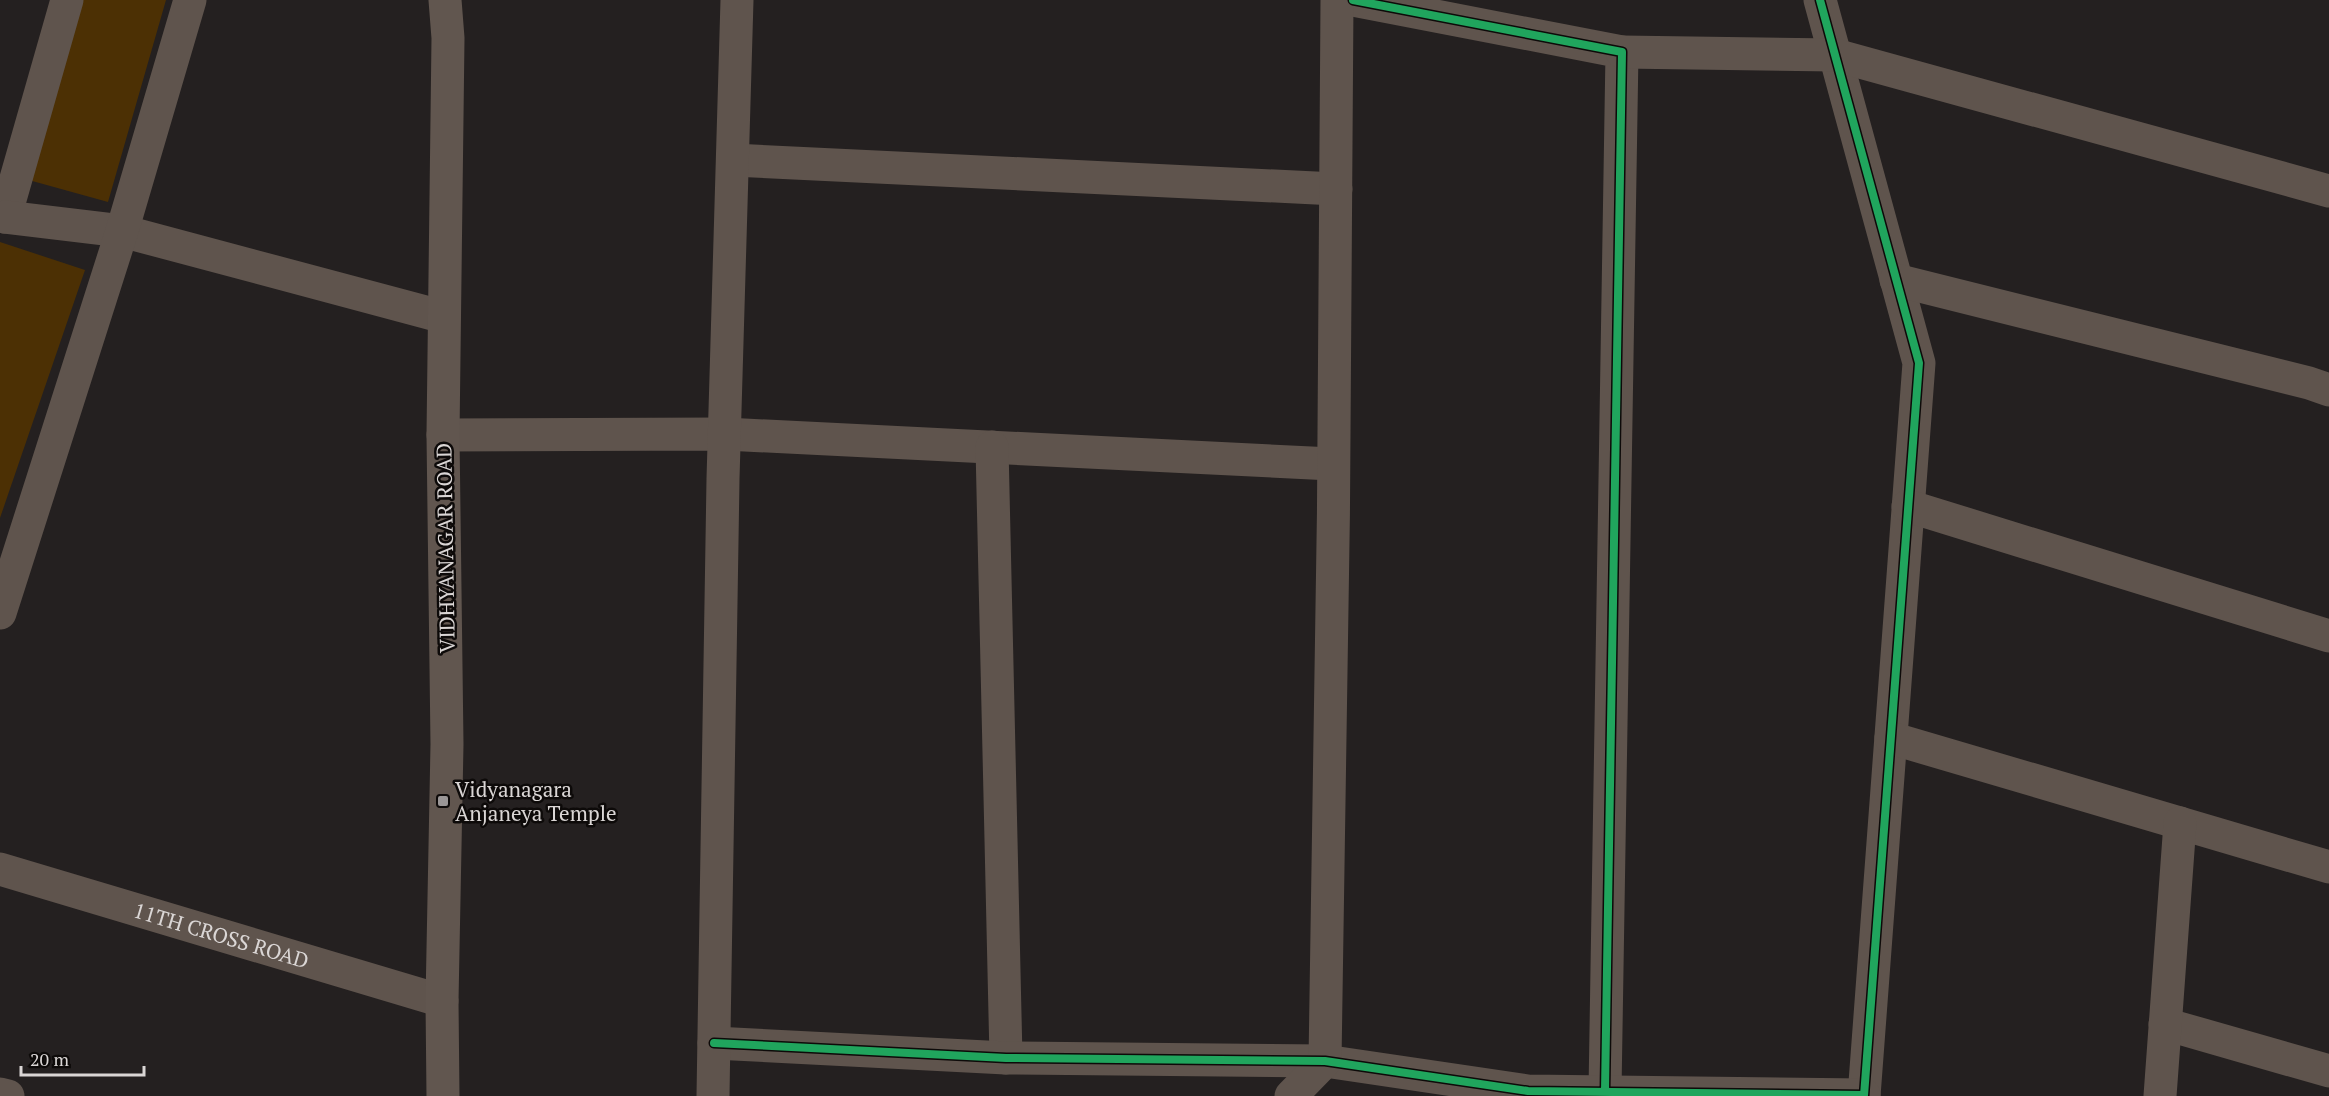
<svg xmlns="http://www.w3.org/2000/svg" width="2329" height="1096" font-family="'PT Serif',serif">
<rect width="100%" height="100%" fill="#242020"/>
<path fill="#4c3004" d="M77 0H166L108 202 25 179Z
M0 242 85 270 0 518Z"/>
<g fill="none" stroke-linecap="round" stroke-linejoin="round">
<g stroke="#5f544d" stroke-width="33">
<path d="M1353 0 1622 52 1605 1091"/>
<path d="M1820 0 1919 363 1864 1096"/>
<path d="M1622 52 1835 55 2329 191"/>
<path d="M733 160 1336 189"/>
<path d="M0 216 5 217 67 0"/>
<path d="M5 217 122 231 444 317"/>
<path d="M1896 280 2309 383 2329 390"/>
<path d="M443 435 725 434 1332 464"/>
<path d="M992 447 1006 1058"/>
<path d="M1908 506 2329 636"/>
<path d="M0 613 122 231 190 0"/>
<path d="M1891 738 2329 867"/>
<path id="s1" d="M0 869 442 1001"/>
<path d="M2165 1024 2329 1071"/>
<path d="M714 1043 1006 1058 1325 1061 1528 1091 1864 1095"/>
<path d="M0 1094 8 1096"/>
<path d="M713 1096 723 479 737 0"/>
<path d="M1291 1096 1325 1061C1332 707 1336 354 1337 0"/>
<path d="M2160 1096 2180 823"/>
</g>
<path stroke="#61564f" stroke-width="33" d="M443 1096 442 1001 447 744 443 435 448 38 445 0"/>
<defs>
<path id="cycleway" d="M1353 0 1622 52 1605 1091
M1820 0 1919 363 1864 1096
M714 1043 1006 1058 1325 1061 1528 1091 1864 1095"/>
</defs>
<use href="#cycleway" stroke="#0d0a09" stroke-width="11"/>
<use href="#cycleway" stroke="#20a55d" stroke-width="8"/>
</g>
<rect fill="#9a9696" stroke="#0d0a09" stroke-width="2" x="437" y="795" width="12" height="12" rx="3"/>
<g text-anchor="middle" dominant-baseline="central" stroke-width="5" stroke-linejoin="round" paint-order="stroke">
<g font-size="21" fill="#dad6d5" stroke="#0d0a09">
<text transform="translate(445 548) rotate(-91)">VIDHYANAGAR ROAD</text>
<text stroke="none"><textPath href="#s1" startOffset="231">11TH CROSS ROAD</textPath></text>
</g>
<g font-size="21" fill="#dad6d5" stroke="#0d0a09" text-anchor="start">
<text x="455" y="789">Vidyanagara<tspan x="455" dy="24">Anjaneya Temple</tspan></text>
</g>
</g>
<path d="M21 1066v9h123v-9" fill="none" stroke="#dad6d5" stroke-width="3"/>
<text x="30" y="1066" font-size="18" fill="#dad6d5" stroke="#0d0a09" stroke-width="4.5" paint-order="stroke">20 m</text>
</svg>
